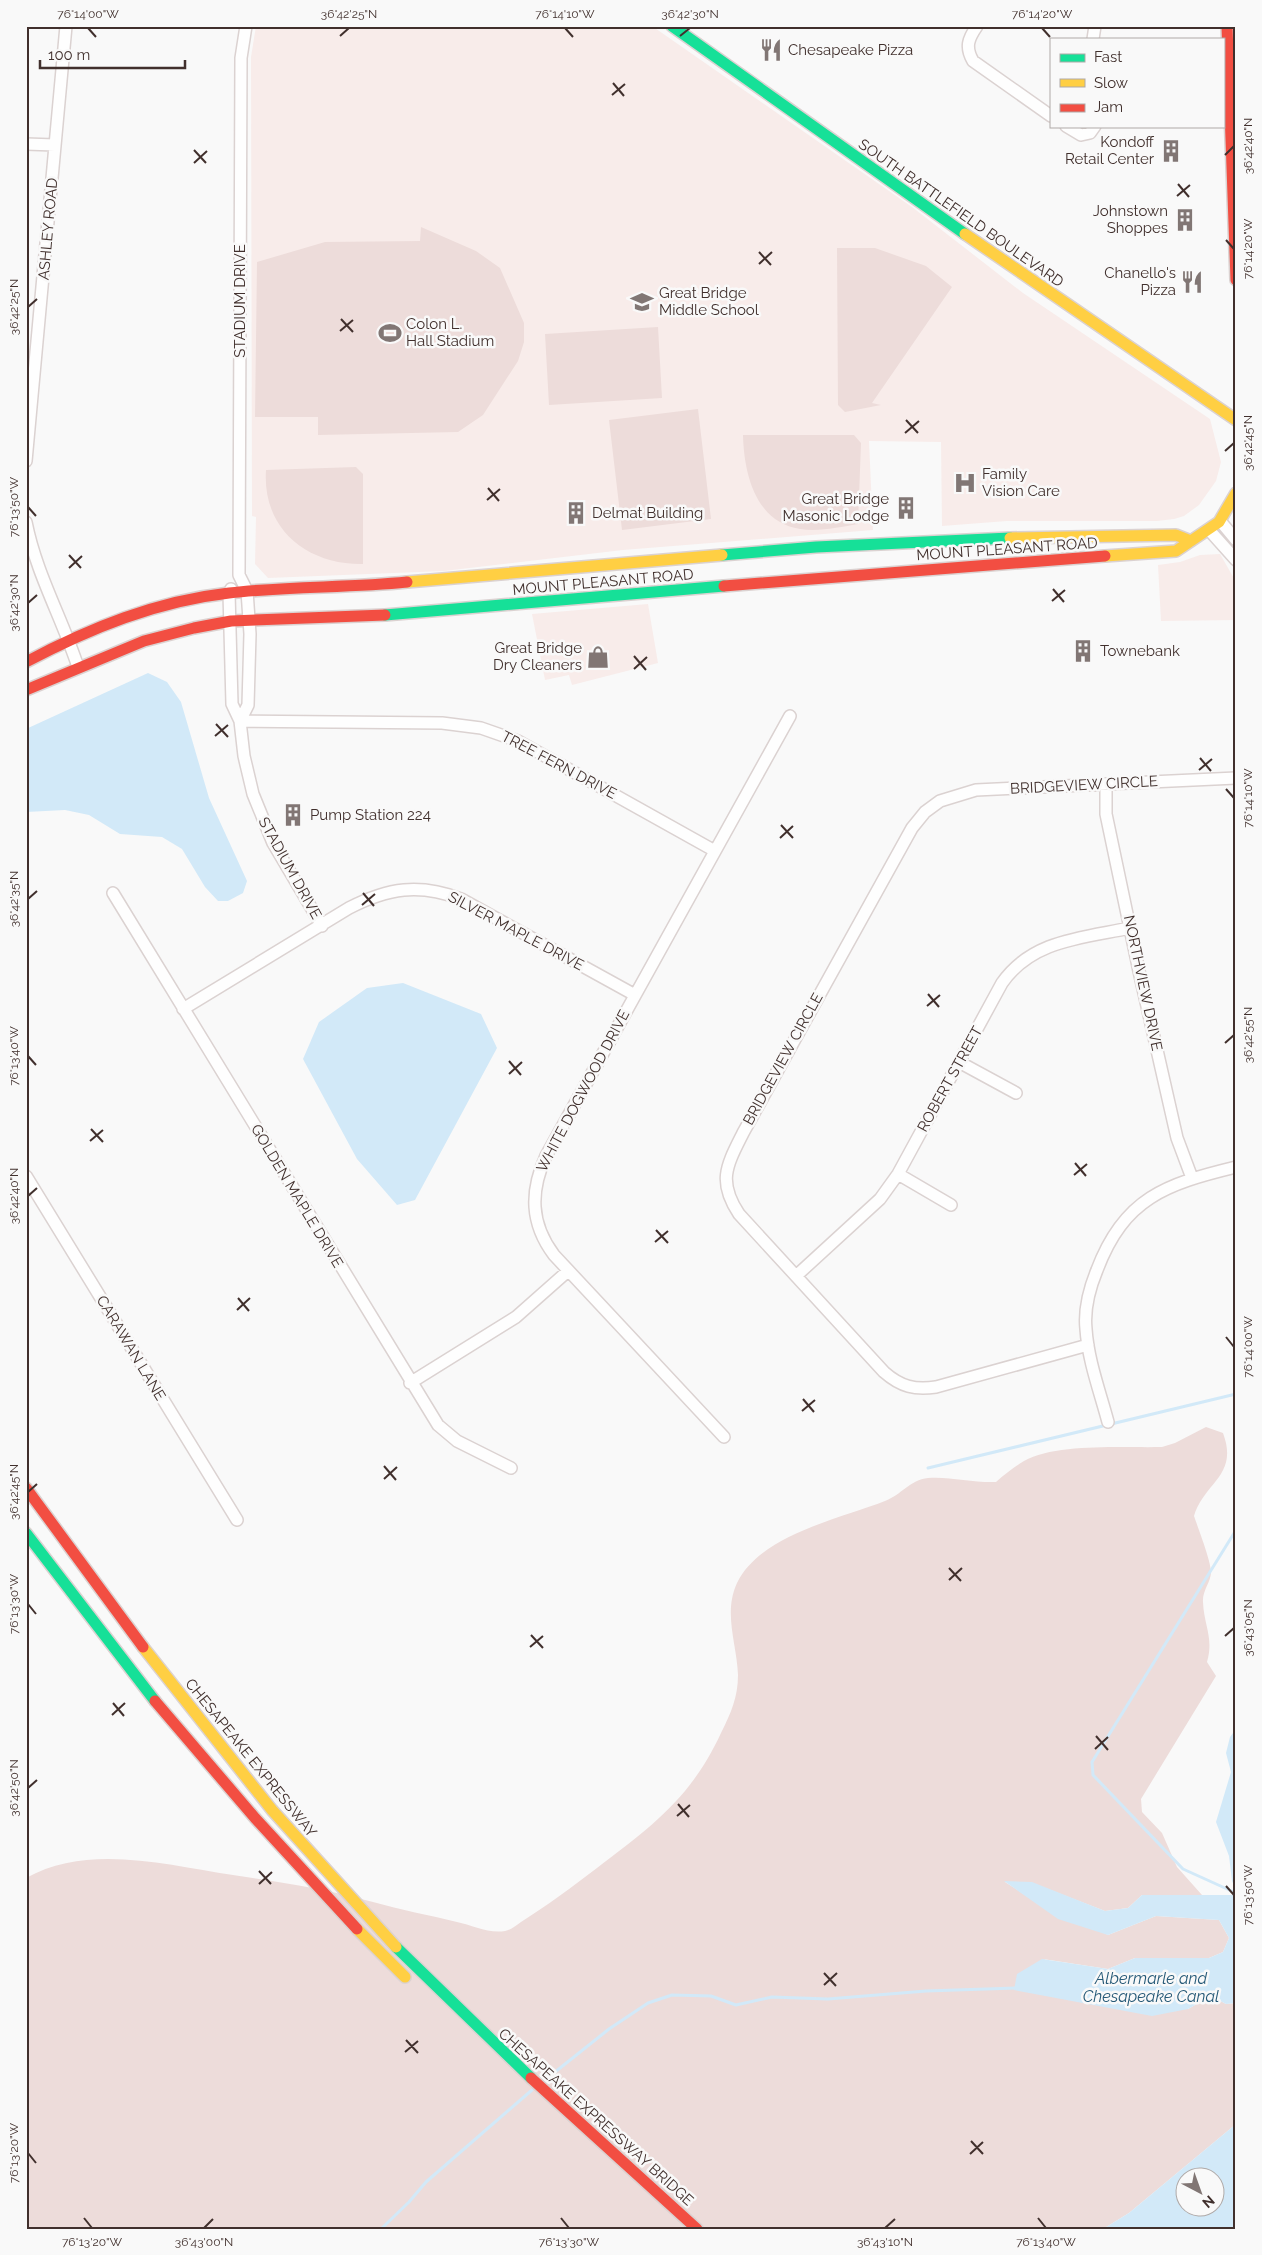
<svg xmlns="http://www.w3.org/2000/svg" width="1262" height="2255" font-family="Raleway,sans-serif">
<rect width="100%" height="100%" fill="#f9f9f9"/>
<path fill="#f8ecea" d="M256 26H652L912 207 1023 293 1210 419 1221 462 1216 481 1199 505 1184 516 1174 519 1157 521H1007L942 526 941 442 869 441 873 530 623 550 444 571 268 578 255 564 256 517 252 516 251 57Z
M1220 554 1236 582V620L1161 621 1158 565 1180 562 1200 555Z
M648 604 658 663 572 685 569 675 545 680 532 614Z"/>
<path fill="#eddcda" d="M421 227 476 251 500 268 524 323V342L518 361 483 415 458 432 318 435V417H255L257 262 325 242 420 241Z
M837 248H875L926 266 952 287 872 403 881 405 845 412 838 405Z
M658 327 662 398 549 405 545 334Z
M698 409 711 519 622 530 609 420Z
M743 435H854L861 443 858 524C840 527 819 532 800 529 755 522 744 473 743 435Z
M356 467 363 474V564C307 565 262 529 266 470Z
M1206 1427 1223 1433C1239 1476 1204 1482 1194 1516 1198 1528 1211 1561 1211 1572 1211 1582 1202 1591 1203 1602 1204 1626 1214 1638 1207 1662L1216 1676 1141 1799 1142 1812 1162 1833 1177 1867 1202 1895H1142L1128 1908 1105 1911 1032 1883 1005 1882 1030 1898 1108 1935 1156 1916 1219 1920 1229 1938 1223 1952 1209 1958H1135L1108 1969 1043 1959 1188 2009 1211 1996 1226 2004 1236 2003V2124L1129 2213 1103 2229H26V1878C88 1843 167 1865 233 1875 280 1882 327 1889 373 1902 401 1910 429 1915 457 1922 472 1925 489 1934 505 1931 511 1930 517 1925 521 1922 548 1905 572 1887 597 1868 652 1826 691 1798 721 1733 731 1713 738 1697 738 1675 737 1644 723 1613 737 1583 760 1535 839 1519 885 1501 901 1495 910 1480 928 1478 948 1476 974 1483 996 1482 1005 1474 1014 1467 1024 1461 1056 1443 1124 1448 1162 1447L1175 1443Z"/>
<path fill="#d2e9f8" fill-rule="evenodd" d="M148 673 167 682 181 702 209 798 247 881 243 893 228 901H218L205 887 182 849 162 837 120 834 89 815 65 810 26 812V729Z
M403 983 481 1014 497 1048 415 1200 397 1205 357 1159 303 1059 319 1022 367 988Z
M1236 1729V1890L1232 1881 1229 1856 1216 1822 1231 1772 1226 1753 1230 1737Z
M1004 1881 1032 1882 1105 1911 1128 1908 1142 1895H1236V2003L1226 2004 1211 1996 1188 2009 1152 2016 1014 1990 1017 1974 1042 1959 1108 1969 1135 1958H1209L1223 1952 1229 1938 1219 1920 1156 1916 1108 1935 1058 1919Z
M1236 2124V2229H1103L1129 2213ZM1184 2178H1214V2208H1184Z"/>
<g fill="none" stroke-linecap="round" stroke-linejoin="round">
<path stroke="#d2e9f8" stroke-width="3" d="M928 1468 1236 1394
M1236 1530 1092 1762 1093 1775 1183 1869 1236 1893
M545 2080 609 2029 648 2003 672 1995 711 1996 736 2005 772 1997 828 1999 926 1991 1016 1988
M381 2229 409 2202 426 2182 532 2090"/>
<defs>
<path id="street" d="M977 26C968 39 965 47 973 61L1051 116
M1093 39 1095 26
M1066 126 1081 135 1090 133 1095 126
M26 144 55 145
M26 461 66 26
M26 522C36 573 62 618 78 667
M1221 522 1236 540
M1210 531 1236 560
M231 589 229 593 232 704 240 721 244 756 253 794 273 843 322 926
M240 721 248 705 250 634 247 591 239 575 241 58 246 26
M240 721 442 723 481 728 518 741 715 851
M1106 785V814L1139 971 1177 1138 1192 1178
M113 893 438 1425 457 1441 511 1468
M183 1009 349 908C388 888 419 883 461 899L635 995
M959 1062 1016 1093
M898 1174 951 1205
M26 1176 237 1520
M796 1276 880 1199 898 1174 1002 983C1032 940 1082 938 1130 928
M1088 1345 936 1387C915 1390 901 1387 884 1372L739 1214C717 1181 727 1165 743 1133L912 828 925 812 940 801 976 790 1236 778
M410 1383 516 1317 568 1271
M1108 1422C1100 1392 1088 1360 1086 1329 1084 1310 1090 1287 1097 1270 1124 1198 1166 1184 1236 1167
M724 1437 554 1255C530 1223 530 1191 546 1156L790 716"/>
<path id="fast" d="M672 26 965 234
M722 555 816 547 1010 538
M385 615 724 586
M26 1533 155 1701
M396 1947 531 2078"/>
<path id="slow" d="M965 234 1236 420
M1010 538 1176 535 1191 541
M1105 556 1176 551 1219 522 1236 493
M407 582 722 555
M143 1647 272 1810 396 1947
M357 1929 405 1977"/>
<path id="jam" d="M1227 26 1236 280
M724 586 1105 556
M26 662C90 628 157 601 229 593 288 586 348 588 407 582
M26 690 144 641 194 628 231 621 385 615
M26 1488 143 1647
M155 1701 255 1818 357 1929
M531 2078 697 2229"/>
</defs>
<use href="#street" stroke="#dbd2d1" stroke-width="14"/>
<use href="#fast" stroke="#dbd2d1" stroke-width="14"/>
<use href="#slow" stroke="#dbd2d1" stroke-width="14"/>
<use href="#jam" stroke="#dbd2d1" stroke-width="14"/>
<use href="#street" stroke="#fefefe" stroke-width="11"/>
<use href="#fast" stroke="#16e098" stroke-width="11"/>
<use href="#slow" stroke="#ffcf43" stroke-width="11"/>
<use href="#jam" stroke="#f24e42" stroke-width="11"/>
</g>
<path fill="none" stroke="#41302d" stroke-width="2" d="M88 28 96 37M565 28 573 37M1042 28 1050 37M340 36 349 28M680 36 690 28M613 83 624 96M612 95 625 84M194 150 206 163M1225 155 1234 146M194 163 207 151M1178 184 1189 197M1177 196 1190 185M1226 240 1234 249M759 252 771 265M759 264 772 252M28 307 37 299M341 319 353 332M340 331 353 320M906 420 918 433M905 433 919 421M1225 451 1234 443M488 488 499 501M487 500 500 489M28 507 36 516M69 555 81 568M69 568 82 556M1053 589 1064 602M1052 601 1065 590M28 603 37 595M634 656 646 670M634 669 647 657M216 724 228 737M215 736 228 725M1200 758 1211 771M1199 770 1212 759M1226 789 1234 798M781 825 793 838M780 838 793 826M363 893 374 906M28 899 37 891M362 905 375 894M928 994 939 1007M927 1006 940 995M1225 1043 1234 1035M28 1056 36 1065M509 1061 521 1075M509 1074 522 1062M91 1129 103 1142M90 1141 103 1130M1075 1163 1086 1176M1074 1175 1087 1164M28 1196 37 1188M656 1230 668 1243M655 1242 668 1231M238 1298 249 1311M237 1310 250 1298M1226 1337 1234 1347M803 1399 814 1412M802 1411 815 1400M384 1466 396 1480M384 1479 397 1467M28 1492 37 1484M949 1568 961 1581M949 1580 962 1568M28 1604 36 1614M531 1635 543 1648M1225 1636 1234 1628M530 1647 543 1636M113 1703 124 1716M112 1715 125 1703M1096 1736 1108 1750M1095 1749 1108 1737M28 1788 37 1780M678 1804 689 1817M677 1816 690 1805M259 1871 271 1884M259 1884 272 1872M1226 1886 1234 1895M824 1973 836 1986M824 1985 837 1973M406 2040 418 2053M405 2052 418 2041M971 2141 983 2154M28 2153 36 2163M970 2154 983 2142M84 2218 92 2228M561 2218 569 2228M1038 2218 1046 2228M204 2228 213 2219M885 2228 895 2219"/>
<defs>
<symbol id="restaurant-bare" viewBox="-9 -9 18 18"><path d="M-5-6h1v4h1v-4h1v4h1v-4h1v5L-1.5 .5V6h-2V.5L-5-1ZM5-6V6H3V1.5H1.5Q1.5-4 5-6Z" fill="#817674" stroke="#f9f9f9" stroke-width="2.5" paint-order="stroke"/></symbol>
<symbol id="building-bare" viewBox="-9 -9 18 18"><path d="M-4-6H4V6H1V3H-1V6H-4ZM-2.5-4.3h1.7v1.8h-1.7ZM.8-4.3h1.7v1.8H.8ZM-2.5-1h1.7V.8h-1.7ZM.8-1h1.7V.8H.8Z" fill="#817674" stroke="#f9f9f9" stroke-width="2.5" paint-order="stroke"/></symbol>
<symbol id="school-bare" viewBox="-9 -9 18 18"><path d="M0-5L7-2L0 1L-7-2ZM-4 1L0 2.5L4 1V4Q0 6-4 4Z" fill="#817674" stroke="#f9f9f9" stroke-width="2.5" paint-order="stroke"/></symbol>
<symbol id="stadium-bare" viewBox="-9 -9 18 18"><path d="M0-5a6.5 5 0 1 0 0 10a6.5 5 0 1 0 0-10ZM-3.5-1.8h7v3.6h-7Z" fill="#817674" stroke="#f9f9f9" stroke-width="2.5" paint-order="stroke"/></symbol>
<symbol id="hospital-bare" viewBox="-9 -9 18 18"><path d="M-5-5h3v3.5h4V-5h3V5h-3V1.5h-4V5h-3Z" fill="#817674" stroke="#f9f9f9" stroke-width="2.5" paint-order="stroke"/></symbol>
<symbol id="shop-bare" viewBox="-9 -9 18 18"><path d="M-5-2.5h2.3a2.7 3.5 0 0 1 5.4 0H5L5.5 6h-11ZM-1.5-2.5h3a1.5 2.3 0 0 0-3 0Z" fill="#817674" stroke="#f9f9f9" stroke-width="2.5" paint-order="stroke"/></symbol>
</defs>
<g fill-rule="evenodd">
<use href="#restaurant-bare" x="755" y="34" width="32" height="32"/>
<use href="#building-bare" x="1155" y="135" width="32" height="32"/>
<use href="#building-bare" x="1169" y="204" width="32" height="32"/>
<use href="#restaurant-bare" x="1176" y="266" width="32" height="32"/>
<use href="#school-bare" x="626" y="286" width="32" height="32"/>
<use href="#stadium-bare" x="374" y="317" width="32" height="32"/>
<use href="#hospital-bare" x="949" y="467" width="32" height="32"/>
<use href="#building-bare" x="890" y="492" width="32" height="32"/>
<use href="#building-bare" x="560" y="497" width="32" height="32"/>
<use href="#building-bare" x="1067" y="635" width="32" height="32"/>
<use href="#shop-bare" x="582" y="641" width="32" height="32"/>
<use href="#building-bare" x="277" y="799" width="32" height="32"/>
</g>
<g text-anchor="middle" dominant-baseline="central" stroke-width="5" stroke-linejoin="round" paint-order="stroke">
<g font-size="15" fill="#41302d" stroke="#f9f9f9" text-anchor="start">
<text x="788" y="50">Chesapeake Pizza</text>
<text x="1154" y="142" text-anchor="end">Kondoff<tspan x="1154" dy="17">Retail Center</tspan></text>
<text x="1168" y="211" text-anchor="end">Johnstown<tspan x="1168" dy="17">Shoppes</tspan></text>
<text x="1176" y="273" text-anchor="end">Chanello's<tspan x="1176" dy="17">Pizza</tspan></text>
<text x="659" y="293">Great Bridge<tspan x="659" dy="17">Middle School</tspan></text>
<text x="406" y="324">Colon L.<tspan x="406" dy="17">Hall Stadium</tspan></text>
<text x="982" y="474">Family<tspan x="982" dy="17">Vision Care</tspan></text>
<text x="889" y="499" text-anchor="end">Great Bridge<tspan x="889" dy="17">Masonic Lodge</tspan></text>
<text x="592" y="513">Delmat Building</text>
<text x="582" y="648" text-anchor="end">Great Bridge<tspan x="582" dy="17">Dry Cleaners</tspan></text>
<text x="1100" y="651">Townebank</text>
<text x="310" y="815">Pump Station 224</text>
</g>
<g font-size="15" fill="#41302d" stroke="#f9f9f9">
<text transform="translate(961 213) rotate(35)">SOUTH BATTLEFIELD BOULEVARD</text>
<text transform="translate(48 229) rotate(-85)">ASHLEY ROAD</text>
<text transform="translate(240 301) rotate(-90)">STADIUM DRIVE</text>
<text transform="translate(1007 549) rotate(-4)">MOUNT PLEASANT ROAD</text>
<text transform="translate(603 582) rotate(-5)">MOUNT PLEASANT ROAD</text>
<text transform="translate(559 765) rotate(28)">TREE FERN DRIVE</text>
<text transform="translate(1084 785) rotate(-3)">BRIDGEVIEW CIRCLE</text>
<text transform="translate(290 868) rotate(61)">STADIUM DRIVE</text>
<text transform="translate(516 931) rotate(28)">SILVER MAPLE DRIVE</text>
<text transform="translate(1143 983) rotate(78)">NORTHVIEW DRIVE</text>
<text transform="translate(783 1059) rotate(-61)">BRIDGEVIEW CIRCLE</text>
<text transform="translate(950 1079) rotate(-61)">ROBERT STREET</text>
<text transform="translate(583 1091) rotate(-62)">WHITE DOGWOOD DRIVE</text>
<text transform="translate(297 1196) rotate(59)">GOLDEN MAPLE DRIVE</text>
<text transform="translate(131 1348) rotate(59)">CARAWAN LANE</text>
<text transform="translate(251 1758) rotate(51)">CHESAPEAKE EXPRESSWAY</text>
<text transform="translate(596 2117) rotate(42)">CHESAPEAKE EXPRESSWAY BRIDGE</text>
</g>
<g font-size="16" font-style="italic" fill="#255977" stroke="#f9f9f9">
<text x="1151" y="1978">Albermarle and<tspan x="1151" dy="18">Chesapeake Canal</tspan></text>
</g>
</g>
<rect width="1262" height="2255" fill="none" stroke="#f9f9f9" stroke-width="55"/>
<rect x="1050" y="38" width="175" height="90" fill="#f9f9f9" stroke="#afa9a7"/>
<rect x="1060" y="54" width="25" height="8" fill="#16e098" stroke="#afa9a7"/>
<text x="1094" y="62" font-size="15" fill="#41302d">Fast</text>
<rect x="1060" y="79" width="25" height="8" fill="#ffcf43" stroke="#afa9a7"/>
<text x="1094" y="88" font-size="15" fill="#41302d">Slow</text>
<rect x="1060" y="104" width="25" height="8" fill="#f24e42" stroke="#afa9a7"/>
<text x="1094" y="112" font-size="15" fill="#41302d">Jam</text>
<g transform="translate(1200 2192) rotate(139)"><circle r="24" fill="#f9f9f9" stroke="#afa9a7"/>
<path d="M0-4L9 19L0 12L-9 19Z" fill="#817674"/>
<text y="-8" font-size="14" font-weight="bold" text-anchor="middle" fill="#41302d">N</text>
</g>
<path d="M40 60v8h145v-8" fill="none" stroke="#41302d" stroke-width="2.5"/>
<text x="48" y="60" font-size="15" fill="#41302d" stroke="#f9f9f9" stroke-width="4" paint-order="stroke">100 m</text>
<rect x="28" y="28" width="1206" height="2200" fill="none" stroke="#41302d" stroke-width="2"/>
<g font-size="12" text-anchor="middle" fill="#41302d">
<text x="88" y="18">76°14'00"W</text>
<text x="349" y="18">36°42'25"N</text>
<text x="565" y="18">76°14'10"W</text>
<text x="690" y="18">36°42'30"N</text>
<text x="1042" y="18">76°14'20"W</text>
<text transform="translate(1248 146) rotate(-90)" y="4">36°42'40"N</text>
<text transform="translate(1248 249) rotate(-90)" y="4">76°14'20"W</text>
<text transform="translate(14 307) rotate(-90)" y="4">36°42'25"N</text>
<text transform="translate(1248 443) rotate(-90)" y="4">36°42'45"N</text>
<text transform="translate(14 507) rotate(-90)" y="4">76°13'50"W</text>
<text transform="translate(14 603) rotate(-90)" y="4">36°42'30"N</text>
<text transform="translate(1248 798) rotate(-90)" y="4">76°14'10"W</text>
<text transform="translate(14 899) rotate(-90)" y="4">36°42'35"N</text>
<text transform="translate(1248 1035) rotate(-90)" y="4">36°42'55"N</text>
<text transform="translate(14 1056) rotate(-90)" y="4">76°13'40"W</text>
<text transform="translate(14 1196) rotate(-90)" y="4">36°42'40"N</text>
<text transform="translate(1248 1347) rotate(-90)" y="4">76°14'00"W</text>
<text transform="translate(14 1492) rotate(-90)" y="4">36°42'45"N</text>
<text transform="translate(14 1604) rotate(-90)" y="4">76°13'30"W</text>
<text transform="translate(1248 1628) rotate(-90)" y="4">36°43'05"N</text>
<text transform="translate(14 1788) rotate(-90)" y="4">36°42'50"N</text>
<text transform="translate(1248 1895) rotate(-90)" y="4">76°13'50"W</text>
<text transform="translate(14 2153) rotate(-90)" y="4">76°13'20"W</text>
<text x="92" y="2246">76°13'20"W</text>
<text x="204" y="2246">36°43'00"N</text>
<text x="569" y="2246">76°13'30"W</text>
<text x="885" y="2246">36°43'10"N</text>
<text x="1046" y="2246">76°13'40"W</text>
</g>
</svg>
